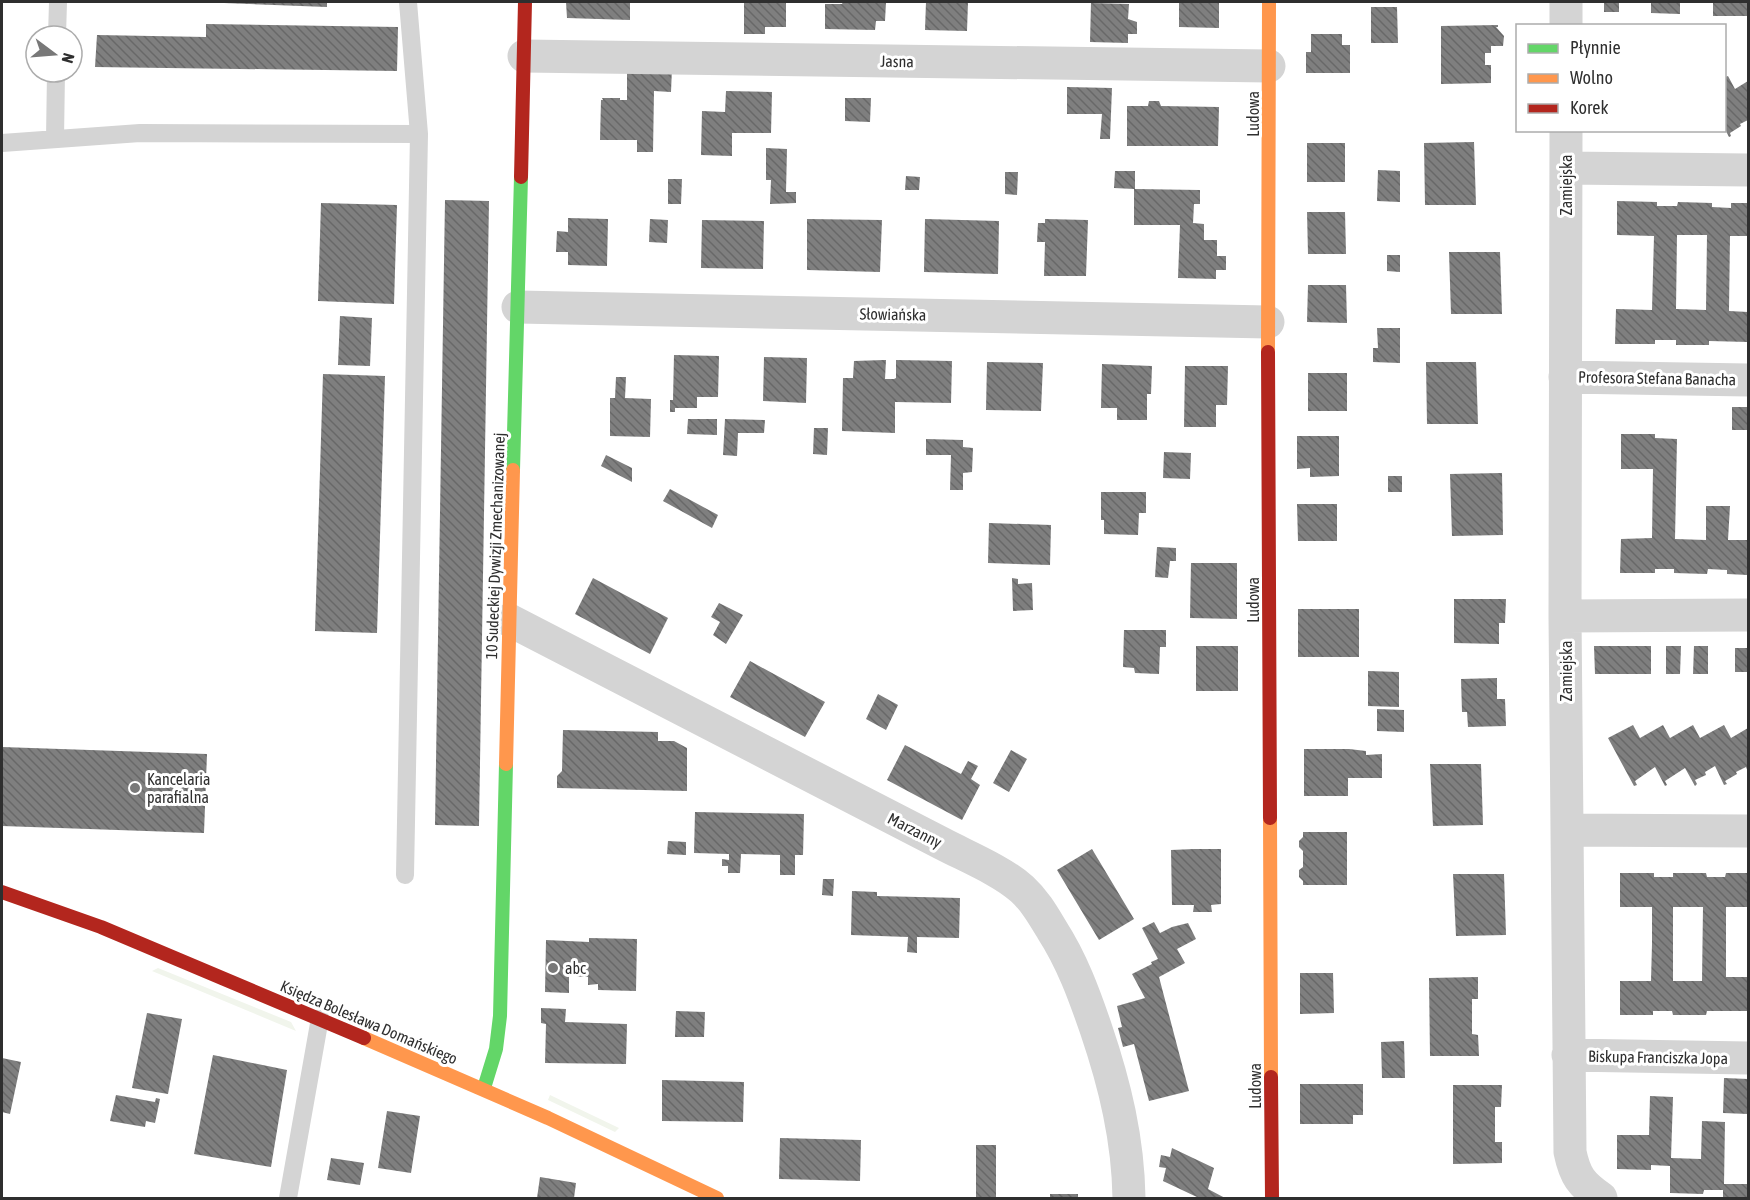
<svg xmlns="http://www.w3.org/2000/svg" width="1750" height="1200" font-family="'Asap Condensed',sans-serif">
<defs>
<pattern id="building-back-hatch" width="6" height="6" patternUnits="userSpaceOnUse" patternTransform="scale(1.5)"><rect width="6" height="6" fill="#7f7f7f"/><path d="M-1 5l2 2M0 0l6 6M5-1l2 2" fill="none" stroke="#686868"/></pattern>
</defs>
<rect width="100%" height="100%" fill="#fff"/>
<path fill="#f1f5ec" d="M158 968 291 1022 296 1031 152 971Z
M550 1095 619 1128 615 1132 548 1100Z"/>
<path fill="url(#building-back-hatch)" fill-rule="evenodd" d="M224 2H327V7L224 3Z
M566 2H630V20L567 18Z
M744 2H786V27H765V34H744Z
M843 2H886L885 21H876L875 30 825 29V4H842Z
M926 2H968L967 31 925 30Z
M1179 2H1219V28L1179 27Z
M1604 2H1619V12H1604Z
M1651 2H1680V14L1651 13Z
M1713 2H1748V16H1713Z
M1091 3 1129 4 1128 19 1137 22V34H1128V43L1090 42Z
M1371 7H1397L1398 43H1371Z
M206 24 398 27 397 71 95 67 97 35 206 37Z
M1498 25V27H1496L1504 36 1503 46H1491V53H1485V65H1491V83L1441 84V26Z
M1311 34H1342V45H1350V73H1306V52H1311Z
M627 67 672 68 671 92 654 91 653 152H637V140H600L601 100H603L602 98H620V100H627Z
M1728 76 1735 89 1748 81V120L1740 124 1741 126 1730 133 1731 136 1729 137 1725 129V77Z
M1067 87 1112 88 1110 139H1100L1102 114H1067Z
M726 91 772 92 771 133H732V156L701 155 702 111 725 112Z
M845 98H871L870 122 845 121Z
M1149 101H1159L1161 106 1219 107 1218 146H1127V106H1148Z
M1474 142 1476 205H1425L1424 143Z
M1307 143H1345V182H1307Z
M766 148 787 149 786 192H796V203L770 204 771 180H766Z
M1378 170 1400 171V202L1377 201Z
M1115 171H1135V189L1200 190V204H1194L1193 223 1204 224V240H1217V256H1226V270H1216V279L1178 278 1180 225H1134V189L1114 188Z
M1005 172H1018L1017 195 1005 194Z
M906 176 920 177 919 190H905Z
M668 179H682L681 204H668Z
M445 200 489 201 479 826 435 825Z
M1617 201 1657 202V206H1677L1678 202 1712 203V207L1731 208V203H1748V236H1730L1729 311 1748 312V342L1709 341V345H1676V340H1655V344H1615L1616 309 1652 310 1654 236 1617 235ZM1677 235H1707L1706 310 1676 309Z
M321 203 397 205 394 304 318 301Z
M1307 212H1345L1346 254H1308Z
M568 218 608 219 607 266 568 265V252H556L557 231 568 232Z
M650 219 668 220 667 243 649 242Z
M807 219 882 220 880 272 807 270Z
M925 219 999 221 998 274 924 272Z
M1045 219 1088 220 1086 276H1044L1045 242H1037L1038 223H1045Z
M702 220 764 221 763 269 701 268Z
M1449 252H1500L1502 314H1451Z
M1387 255H1400V272L1387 271Z
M1308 285H1346L1347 323 1307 322Z
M340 316 372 318 370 366 338 365Z
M1377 328H1400V363L1373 362V348H1378Z
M674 355 719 356 718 397H697V408H675V412H670V400H673Z
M764 357 807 358 806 403 763 401Z
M884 360H886L885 379H894L896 378V360L952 361 951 403 895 402V433L842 431 843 378H853L854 361Z
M987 362 1043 363 1041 411 986 410Z
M1426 362H1476L1478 424H1427Z
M1102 364 1152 366 1151 394H1147V420H1117V408H1101Z
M1185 366H1228L1227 405H1216V427H1184Z
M1308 373H1347V411H1308Z
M323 374 385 376 377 633 315 631Z
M616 377H626L625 398 651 399 650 437 610 436V398H615Z
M1732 407H1748V430H1732Z
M688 419H717V435L687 434Z
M725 419 765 420 764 433H738L737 456 723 455Z
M814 428H828L827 455 813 454Z
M1621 434H1655V438L1677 439 1675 539 1706 540V506H1730L1728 540H1748V575L1727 574V570L1708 569 1707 574 1674 573V569H1655V573H1620L1621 539 1652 538 1653 469H1621Z
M1297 436H1339V476L1310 477V468L1297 469Z
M926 439 963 440V447L973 448 972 472 963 473V490H950L951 455H926Z
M1164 452 1191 453 1190 479 1163 478Z
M606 455 632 468V482L601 466Z
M1502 473 1503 535 1452 536 1450 474Z
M1388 476H1402V492H1388Z
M670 489 718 515 712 528 663 501Z
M1101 492H1146V513H1139L1138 535 1104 534V520H1101Z
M1297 504H1337V541H1298Z
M989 523 1051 525 1050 565 988 563Z
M1157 547 1176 548V561H1170L1168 578 1155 577Z
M1191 563H1237V619L1190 618Z
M593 578 668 618 650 654 575 614Z
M1012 578 1018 579V584L1032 583 1033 610 1013 611Z
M1454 599H1506L1505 623H1499V644L1454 643Z
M719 603 743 615 726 644 713 635 720 622 711 617Z
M1298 609H1359V657H1298Z
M1124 630H1166V647H1160L1159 674 1135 673 1134 668 1123 667Z
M1196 646H1238V691H1196Z
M1594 646H1651V674H1595Z
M1666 646H1681L1680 674H1666Z
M1694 646H1708V674H1693Z
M1735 648H1748V672H1735Z
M750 661 825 702 805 737 730 697Z
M1368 671 1399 672V707L1368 706Z
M1497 678V699H1505L1506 726 1468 727 1467 712H1462L1461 679Z
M878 694 898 705 886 730 866 719Z
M1377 709 1404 710V732L1377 731Z
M1633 725 1640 738 1663 725 1670 738 1693 725 1700 738 1724 725 1731 738 1748 728V772L1746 767 1736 772 1737 774 1725 781 1727 784 1724 785 1715 766 1705 772 1706 775 1695 780 1697 784 1695 786 1685 768 1665 781 1667 785 1665 786 1655 767 1635 781 1637 785 1634 786 1608 738Z
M563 730 658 732V741H674L687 748V791L557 788V776L562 771Z
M905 745 961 774 968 761 978 766 971 779 980 785 962 820 887 780Z
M2 747 207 754 204 833 2 826Z
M1304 749H1349L1366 751V755L1382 754V778H1348V796H1304Z
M1011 750 1027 759 1009 792 993 783Z
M1430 764H1481L1483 825 1433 826Z
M695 812 804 814 803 855H795V875H780V855L741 854 740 873H728V866H722V859L729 860V854L694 853Z
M1303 832H1347V885H1303V881L1299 877V870L1303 867V851L1299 847V841L1303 837Z
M668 841 686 842V855L667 854Z
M1092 849 1134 919 1099 940 1057 870Z
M1194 849H1221V904L1211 905 1212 912H1193L1194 905H1172L1171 850Z
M1620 873H1654V877H1673V873H1706L1707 877H1725L1726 873H1748V907H1726V977H1748V1011H1707L1706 1015H1673L1672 1011H1653V1015H1620V981H1651L1652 944V907H1620ZM1673 907H1703L1702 981H1673Z
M1453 874H1504L1506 935 1456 936Z
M823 879H834L833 896 822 895Z
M852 891 877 892V896L960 898 959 938 917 937V953L907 952 908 937 851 935Z
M1154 922 1160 933 1172 927 1188 923 1196 939 1177 949 1185 963 1159 977 1189 1091 1149 1101 1134 1044 1123 1047 1118 1028 1122 1027 1117 1006 1145 998 1132 974 1152 964 1151 962 1158 959 1142 928Z
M589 938 637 939 636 991 598 990V984L588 985V977L569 976V993L545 992 546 940 589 942Z
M1300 973H1333L1334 1013 1300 1014Z
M1478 977V999H1472V1034L1478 1035 1479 1056H1430L1429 978Z
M541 1008 566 1009 565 1022 627 1024 626 1064 545 1063 546 1024 541 1023Z
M676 1011 705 1012 704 1037H675Z
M147 1013 182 1019 168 1094 132 1088Z
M1404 1041 1405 1078H1382L1381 1042Z
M213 1055 287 1070 271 1167 194 1154Z
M2 1058 21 1062 10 1114 2 1112Z
M1724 1078 1748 1079V1114L1723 1113Z
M662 1080 744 1082 743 1122 662 1121Z
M1300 1084H1363V1115H1353V1124H1300Z
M1453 1085H1502L1501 1107H1495V1142H1502V1163L1453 1164Z
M116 1095 155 1102 156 1098 160 1099 155 1123 146 1121 145 1127 110 1121Z
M1650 1096 1673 1097 1671 1158 1701 1159 1702 1121 1725 1122 1724 1184H1748V1198H1723V1190H1704L1703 1194 1670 1193V1166L1651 1165V1170L1617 1169V1135H1649Z
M387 1111 420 1116 411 1173 378 1168Z
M780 1138 861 1140 860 1181 779 1179Z
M976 1145H996V1198H976Z
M1172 1148 1214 1168 1208 1189 1225 1198H1199L1163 1181 1166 1168 1159 1167 1161 1155 1170 1157Z
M331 1158 364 1163 360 1185 327 1180Z
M540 1177 576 1183 574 1198H537Z
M1050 1194H1078V1198H1050Z"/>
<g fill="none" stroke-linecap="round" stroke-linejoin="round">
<path stroke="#d4d4d4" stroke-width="18" d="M408 2 419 134
M57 36 58 2
M55 139 56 72
M2 143 140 133 419 134 405 875
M288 1198 320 1018"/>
<path stroke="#d4d4d4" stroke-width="33" d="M1566 2V26
M524 56 1269 66
M1566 130 1565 616 1570 1152C1575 1176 1581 1184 1601 1198
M1566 168 1748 170
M518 307 1268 322
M1565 377 1748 380
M1565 616 1748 615
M509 620 943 844C968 857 1002 871 1022 889 1035 901 1043 915 1052 930 1072 961 1084 994 1096 1029 1115 1085 1128 1139 1129 1198
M1567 830 1748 831
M1568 1055 1748 1058"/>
<path stroke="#63d668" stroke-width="14" d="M513 470 521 177
M484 1088 496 1049 500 1016 506 764"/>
<path stroke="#ff974d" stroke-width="14" d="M1268 352 1269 2
M506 764 513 470
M1270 818 1271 1077
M364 1038 548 1118 717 1198"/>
<path stroke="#b3261e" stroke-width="14" d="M521 177 525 2
M1268 352 1270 818
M2 892 101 927 364 1038
M1271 1077 1272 1198"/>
</g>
<g fill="#787878" stroke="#fff" stroke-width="2">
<circle cx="135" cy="788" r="6"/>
<circle cx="553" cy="968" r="6"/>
</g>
<g text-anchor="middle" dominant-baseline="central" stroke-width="6" stroke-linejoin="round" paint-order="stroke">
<g font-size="16" fill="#2f2f2f" stroke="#fff">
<text transform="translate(897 61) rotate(1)">Jasna</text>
<text transform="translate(1253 114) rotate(-90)">Ludowa</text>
<text transform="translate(1566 185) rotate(-90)">Zamiejska</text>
<text transform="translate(893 314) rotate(1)">Słowiańska</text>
<text transform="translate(1657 378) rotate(1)">Profesora Stefana Banacha</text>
<text transform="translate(495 546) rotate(-88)">10 Sudeckiej Dywizji Zmechanizowanej</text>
<text transform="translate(1253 600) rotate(-90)">Ludowa</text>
<text transform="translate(1566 671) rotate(-90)">Zamiejska</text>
<text transform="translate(915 830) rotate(27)">Marzanny</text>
<text transform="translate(369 1022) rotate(23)">Księdza Bolesława Domańskiego</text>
<text transform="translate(1658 1057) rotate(1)">Biskupa Franciszka Jopa</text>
<text transform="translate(1255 1086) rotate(-90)">Ludowa</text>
</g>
<g font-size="16" fill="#2f2f2f" stroke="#fff" text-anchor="start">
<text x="147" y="779">Kancelaria<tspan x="147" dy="18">parafialna</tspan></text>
<text x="565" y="968">abc</text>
</g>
</g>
<rect width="1750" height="1200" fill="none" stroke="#2f2f2f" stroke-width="6"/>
<rect x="1516" y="24" width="210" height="108" fill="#ffffff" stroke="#acacac" stroke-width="1.5"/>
<rect x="1528" y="44" width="30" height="9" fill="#63d668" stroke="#acacac" stroke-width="1.5"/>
<text x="1570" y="54" font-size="18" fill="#2f2f2f">Płynnie</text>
<rect x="1528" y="74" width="30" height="9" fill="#ff974d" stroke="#acacac" stroke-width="1.5"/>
<text x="1570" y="84" font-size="18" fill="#2f2f2f">Wolno</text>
<rect x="1528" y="104" width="30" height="9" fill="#b3261e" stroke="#acacac" stroke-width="1.5"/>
<text x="1570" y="114" font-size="18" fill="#2f2f2f">Korek</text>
<g transform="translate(54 54) rotate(106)"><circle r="28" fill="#ffffff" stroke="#acacac" stroke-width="1.5"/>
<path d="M0-4.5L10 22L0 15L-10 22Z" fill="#787878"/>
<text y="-9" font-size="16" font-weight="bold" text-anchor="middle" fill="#2f2f2f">N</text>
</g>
</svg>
